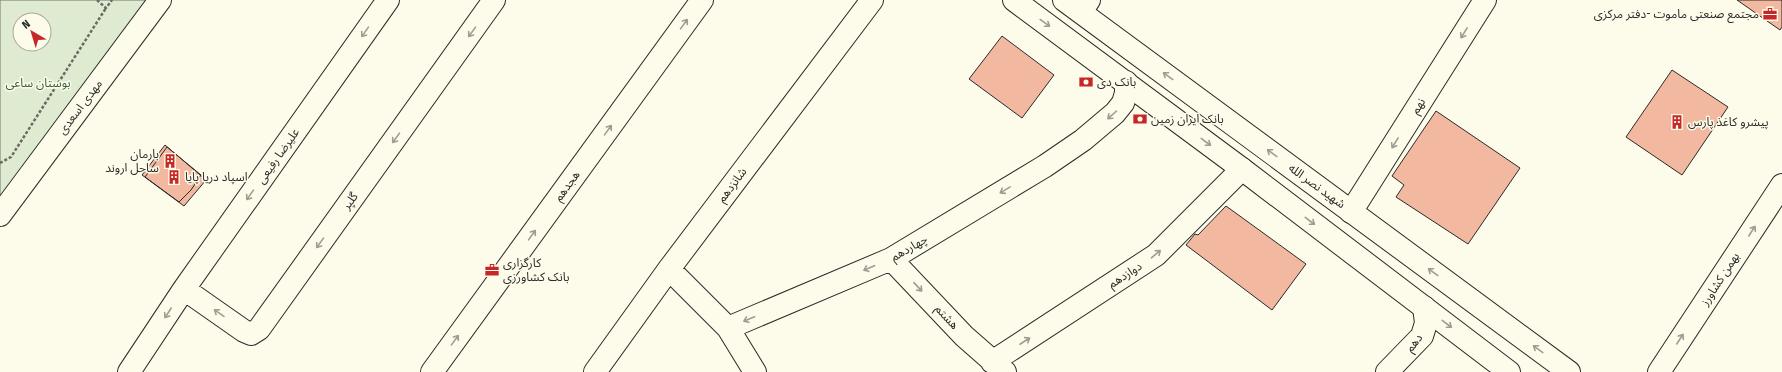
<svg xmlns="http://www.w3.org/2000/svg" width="1782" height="372" font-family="'Fira Sans Condensed','Noto Sans Arabic',sans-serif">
<rect width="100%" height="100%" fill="#fdfbea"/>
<path fill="#deebd1" stroke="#74746e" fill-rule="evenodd" d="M0 0H147L0 199ZM20 20H44V44H20Z"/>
<path fill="#f2b8a0" stroke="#2b2b2b" d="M1737 0H1782V27L1780 30Z
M1002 36 1054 75 1022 118 969 79Z
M1672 70 1728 107 1682 175 1626 137Z
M1436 111 1520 168 1468 244 1396 197 1404 185 1392 176Z
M165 145 206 180 184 206 142 175Z
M167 147 201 175 191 190 179 202 145 177Z
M1226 206 1306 264 1272 310 1186 245 1195 234 1198 235Z"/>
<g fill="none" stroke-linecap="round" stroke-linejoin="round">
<defs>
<path id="street" d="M1081 12 1089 0
M1351 212 1485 0
M0 215 160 0
M891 259 964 336 1005 372
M669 269 728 328 755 372
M184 289 244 331 251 334 259 329 494 0
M728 328 891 259 1045 166 1083 140 1115 113 1123 103 1126 93V82
M992 362 1156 255 1242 169
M129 372 184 289 388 0
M432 372 702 0
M595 372 669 269 872 0
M1387 372 1422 336 1426 323 1424 307
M1659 372 1782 185"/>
<path id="secondary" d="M1014 0 1242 169 1509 372
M1064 0 1569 372"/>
</defs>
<use href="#street" stroke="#2b2b2b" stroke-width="24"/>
<use href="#secondary" stroke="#2b2b2b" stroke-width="24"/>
<path stroke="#6a6964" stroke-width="2.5" stroke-dasharray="3 2" stroke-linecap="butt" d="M97 0 106 8 112 0
M0 163 11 157 106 8"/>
<use href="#street" stroke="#fdfbea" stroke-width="22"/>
<use href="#secondary" stroke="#fdfbea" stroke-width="22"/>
</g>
<defs><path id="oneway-shaft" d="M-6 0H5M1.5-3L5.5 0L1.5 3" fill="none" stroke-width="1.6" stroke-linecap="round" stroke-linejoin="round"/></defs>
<g stroke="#9e9d94">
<use href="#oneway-shaft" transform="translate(1045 23) rotate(36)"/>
<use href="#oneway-shaft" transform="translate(684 24) rotate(-54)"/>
<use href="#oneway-shaft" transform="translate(365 32) rotate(125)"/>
<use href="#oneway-shaft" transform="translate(472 32) rotate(126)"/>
<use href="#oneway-shaft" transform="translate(1464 33) rotate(122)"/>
<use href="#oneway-shaft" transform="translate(1168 76) rotate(-144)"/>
<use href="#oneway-shaft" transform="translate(1112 115) rotate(138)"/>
<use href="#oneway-shaft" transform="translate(608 130) rotate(-54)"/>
<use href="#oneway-shaft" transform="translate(396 138) rotate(126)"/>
<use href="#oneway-shaft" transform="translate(1206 142) rotate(37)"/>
<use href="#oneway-shaft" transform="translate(1395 143) rotate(122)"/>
<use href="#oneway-shaft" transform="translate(1272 153) rotate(-144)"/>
<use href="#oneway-shaft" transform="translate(1005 190) rotate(149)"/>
<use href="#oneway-shaft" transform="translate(250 195) rotate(125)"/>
<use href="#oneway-shaft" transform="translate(1310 221) rotate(37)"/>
<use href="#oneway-shaft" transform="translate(1752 231) rotate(-57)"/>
<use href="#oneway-shaft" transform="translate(532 235) rotate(-54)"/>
<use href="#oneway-shaft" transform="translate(320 243) rotate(126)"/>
<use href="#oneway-shaft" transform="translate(1156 254) rotate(-40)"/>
<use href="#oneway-shaft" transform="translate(869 268) rotate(157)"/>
<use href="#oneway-shaft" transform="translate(1433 272) rotate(-144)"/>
<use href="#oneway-shaft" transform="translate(918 287) rotate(47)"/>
<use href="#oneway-shaft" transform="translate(168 313) rotate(123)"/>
<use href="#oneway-shaft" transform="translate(219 313) rotate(-145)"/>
<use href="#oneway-shaft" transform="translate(749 319) rotate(157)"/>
<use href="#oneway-shaft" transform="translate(1447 324) rotate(37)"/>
<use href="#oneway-shaft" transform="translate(1680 339) rotate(-57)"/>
<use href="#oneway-shaft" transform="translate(455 340) rotate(-54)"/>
<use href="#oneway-shaft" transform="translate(1025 341) rotate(-33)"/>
<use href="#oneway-shaft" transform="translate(1538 349) rotate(-144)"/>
</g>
<defs>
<symbol id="office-bare" viewBox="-9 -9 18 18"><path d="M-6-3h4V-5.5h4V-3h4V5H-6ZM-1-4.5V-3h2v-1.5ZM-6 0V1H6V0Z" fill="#c62828" stroke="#fdfbea" stroke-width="2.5" paint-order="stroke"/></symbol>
<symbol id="bank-bare" viewBox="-9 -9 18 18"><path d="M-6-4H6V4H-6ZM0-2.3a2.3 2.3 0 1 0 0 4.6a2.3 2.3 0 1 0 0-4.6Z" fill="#c62828" stroke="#fdfbea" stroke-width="2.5" paint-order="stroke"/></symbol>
<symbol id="building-bare" viewBox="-9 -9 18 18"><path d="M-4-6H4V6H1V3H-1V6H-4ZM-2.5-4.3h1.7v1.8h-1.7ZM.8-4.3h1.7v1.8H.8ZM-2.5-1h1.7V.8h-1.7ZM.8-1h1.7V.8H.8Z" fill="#c62828" stroke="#fdfbea" stroke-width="2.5" paint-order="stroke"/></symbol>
</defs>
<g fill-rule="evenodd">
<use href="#office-bare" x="1760" y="4" width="20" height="20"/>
<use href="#bank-bare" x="1076" y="72" width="20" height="20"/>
<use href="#bank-bare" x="1130" y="109" width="20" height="20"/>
<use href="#building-bare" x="1667" y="112" width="20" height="20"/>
<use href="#building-bare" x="160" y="151" width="20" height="20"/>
<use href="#building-bare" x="164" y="167" width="20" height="20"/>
<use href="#office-bare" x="482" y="260" width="20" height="20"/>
</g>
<g text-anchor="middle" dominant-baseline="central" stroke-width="3" stroke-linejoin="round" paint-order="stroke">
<g font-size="12" fill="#2b2b2b" stroke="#fdfbea" text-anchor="start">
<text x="1759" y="14" text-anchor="end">مجتمع صنعتی ماموت -دفتر مرکزی</text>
<text x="1097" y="82">بانک دی</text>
<text x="1151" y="119">بانک ایران زمین</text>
<text x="1688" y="122">پیشرو کاغذ پارس</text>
<text x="159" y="154" text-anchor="end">بارمان<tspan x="159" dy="14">ساحل اروند</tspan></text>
<text x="185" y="177">اسپاد دریا پایا</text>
<text x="503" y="263">کارگزاری<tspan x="503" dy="14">بانک کشاورزی</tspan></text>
</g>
<g font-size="12" fill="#34623c" stroke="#fdfbea">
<text x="38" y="83">بوستان ساعی</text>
</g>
<g font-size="12" fill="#2b2b2b" stroke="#fdfbea">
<text transform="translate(1418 106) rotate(-58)">نهم</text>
<text transform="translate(80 107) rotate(-53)">مهدی اسعدی</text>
<text transform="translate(278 156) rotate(-55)">علیرضا رفیعی</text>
<text transform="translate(732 185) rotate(-53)">شانزدهم</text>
<text transform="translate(567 186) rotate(-54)">هجدهم</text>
<text transform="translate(1317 186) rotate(36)">شهید نصر الله</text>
<text transform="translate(350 201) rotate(-54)">گلپر</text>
<text transform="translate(909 248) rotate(-30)">چهاردهم</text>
<text transform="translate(1125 275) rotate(-33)">دوازدهم</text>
<text transform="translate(1720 279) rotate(-57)">بهمن کشاورز</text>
<text transform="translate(947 317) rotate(47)">هشتم</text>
<text transform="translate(1414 343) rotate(-52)">دهم</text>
</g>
</g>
<g transform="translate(32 32) rotate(322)"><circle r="19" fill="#fdfbea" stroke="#a9a89e"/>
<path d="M0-3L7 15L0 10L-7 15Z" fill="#c62828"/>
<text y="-6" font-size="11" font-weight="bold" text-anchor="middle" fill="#2b2b2b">N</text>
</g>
</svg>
